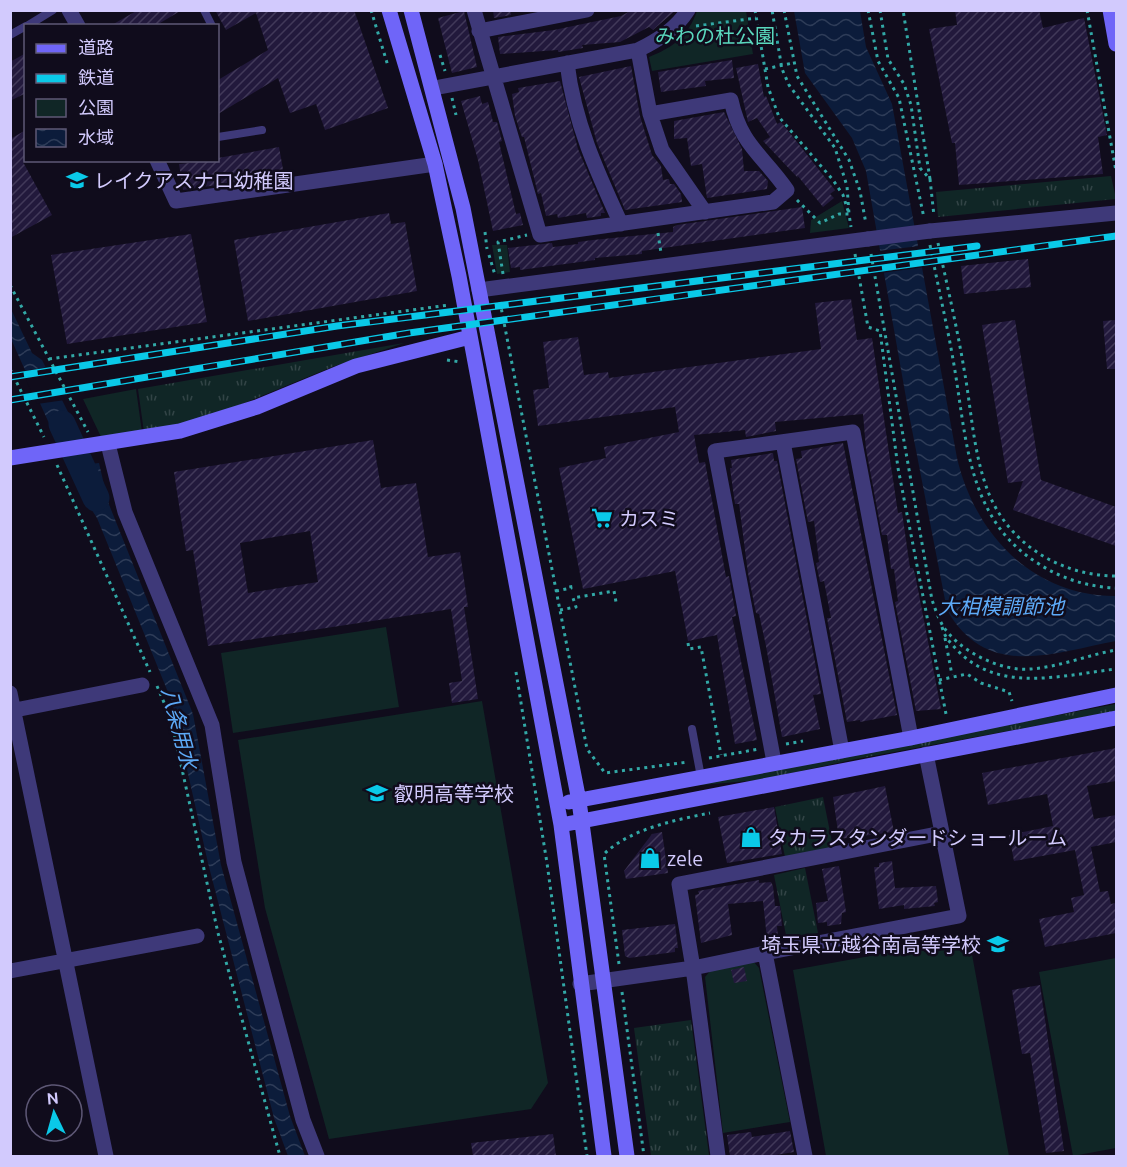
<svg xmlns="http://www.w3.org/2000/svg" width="1127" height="1167" font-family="Ubuntu,'Noto Sans JP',sans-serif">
<defs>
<pattern id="grass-tufts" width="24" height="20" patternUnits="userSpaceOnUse" patternTransform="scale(1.5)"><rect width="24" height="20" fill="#102626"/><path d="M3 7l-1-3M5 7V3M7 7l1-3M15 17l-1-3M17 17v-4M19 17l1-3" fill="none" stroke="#324446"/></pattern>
<pattern id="water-waves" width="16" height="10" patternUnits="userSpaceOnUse" patternTransform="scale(1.5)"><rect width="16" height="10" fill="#0c1c3b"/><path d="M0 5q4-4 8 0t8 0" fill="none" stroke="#2e3c58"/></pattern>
<pattern id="building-hatch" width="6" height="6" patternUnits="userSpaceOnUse" patternTransform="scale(1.5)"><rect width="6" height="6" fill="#22193c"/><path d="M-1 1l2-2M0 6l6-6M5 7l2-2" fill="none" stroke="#413959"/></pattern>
</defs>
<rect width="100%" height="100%" fill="#100c1c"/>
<path fill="url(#grass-tufts)" d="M1111 176 1116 199 938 217 936 192Z
M404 343 332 367 213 416 144 432 138 389Z
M1116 704V711L856 759 759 780 690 786Z
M823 797 833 847 785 857 775 807Z
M805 868 818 933 787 940 774 875Z
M691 1020 709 1155 651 1156 634 1028Z"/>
<path fill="#102626" d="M697 11H746L753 54 652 71 649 57C674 47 688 36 697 11Z
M842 201 849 228 810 233 811 220Z
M492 245H507L510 272 497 274Z
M136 389 142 432 102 439 83 399Z
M386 627 399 707 233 733 221 653Z
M482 701 548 1083 531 1109 329 1139 265 908 238 740Z
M969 938 1009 1156H826L793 970Z
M1116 958V1148L1073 1156 1039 972Z
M754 962 759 968 790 1122 723 1133 705 977 711 970Z"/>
<path fill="url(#water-waves)" d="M794 11H860L866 47 892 104 957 458C975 535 1034 597 1116 596V641C1052 653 987 680 947 610L908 409 866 171 852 138 805 73Z
M10 307 32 353 42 360 82 440 57 441 11 339Z
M99 463 108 502 193 714 221 865 290 1116 305 1156H288L274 1118 208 863 172 702 97 518 79 490 73 466Z"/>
<path fill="#100c1c" d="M920 246 925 267 881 273 878 251Z
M49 367 65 400 37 404 22 371Z"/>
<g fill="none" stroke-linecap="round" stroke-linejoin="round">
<path stroke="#0c1c3b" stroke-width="27" d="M62 424 96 498"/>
</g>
<path fill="url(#building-hatch)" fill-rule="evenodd" d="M138 10H182L155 26H110Z
M215 10H354L388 108 325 130 316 104 290 113 278 78 218 114V80L268 50 256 13 226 30Z
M493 10H510L511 15 494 18Z
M632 10H676L653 30 649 27 620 42 582 45 583 48 558 52V50L500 54 498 37 554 30 621 16Z
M955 10H1039L1043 28 1084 18 1107 135 1098 137 1103 174 959 185 955 143H952L929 29 957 25Z
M464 11 477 67 452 73 438 18Z
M26 53V93L10 101V62Z
M732 60 734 78 705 81 706 86 661 92 658 72Z
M758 64 764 97 766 96 777 124 781 122 835 190 830 194 834 198 823 207 797 175 798 178 763 141 770 137 757 118 748 122 736 68Z
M631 66 640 116 652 155 661 166 663 180 669 179 670 184H674L681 194 682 202 625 210 597 143 579 77Z
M560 81 578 149 605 213H601V216L587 218 586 213 558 218 557 214 546 216 541 193 538 194 524 137H522L515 116 512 94 519 92 518 88Z
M480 96 482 104 488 102 493 122H497L502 141 499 142 516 214 520 213 523 225 493 231 478 160 461 101Z
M724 112 742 149 744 171H759L768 181 767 189 707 198 702 164 691 166 687 138 674 139V121Z
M26 130V161L23 162 52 215 10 238V139Z
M279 147 284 175 183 190 179 164 218 160V158Z
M802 207 805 228 642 251V254L595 258V260L520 270V267L511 268 508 248 552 243 553 247 578 244V242L593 240 673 232V227L677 225Z
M389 213 391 224 405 222 417 291 248 321 234 240Z
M191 234 207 322 67 344 51 255Z
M1028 259 1031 287 964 294 961 266Z
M851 299 857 340 872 338 898 513 902 512 910 568H913L915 574 941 709 916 711 895 602 898 601 894 569H891L887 535H882L866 449 863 414 775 422 776 431 746 437 745 430 694 435 699 463 705 462 726 577 729 576 736 616 732 617 757 740 735 744 717 635 688 641 675 571 583 589 559 468 606 458 604 447 679 432 675 407 538 426 533 390 549 388 543 342 578 337 584 375 608 372 609 378 821 349 815 303Z
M1015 320 1041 480 1116 507V546L1013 510 1023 481 1008 483 982 325Z
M1116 320V369H1107L1103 321Z
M373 440 381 488 416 483 428 557 460 552 468 607H464L478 699 452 703 449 683 462 681 451 609 208 646 193 550 186 551 174 472ZM310 531 318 582 248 593 240 543Z
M843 443 897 715 860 722V720L847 722 827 618H831L824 581 820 582 816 563 819 562 814 521 808 522 796 459 802 458 801 451Z
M773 453 774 461H777L821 694 813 695 820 729 782 737 766 646 759 614 756 613 748 573 739 504H735L730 468H732L731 460Z
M1116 748V781L1087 786 1094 819 1116 815V842L1091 847 1100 892 1108 891 1111 904 1116 903V933L1045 947 1039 919 1074 912 1071 898 1084 895 1075 850 1014 861 1009 835 1053 826 1047 794 988 805 982 773Z
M885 786 894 832 839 839 833 797Z
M774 807 782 854 727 863 718 817Z
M662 832 668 873 626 879 624 871 652 834Z
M892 861 895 888 936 886 938 902 934 903 935 906 904 909V905L879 909 874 867H879V863Z
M839 866 846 912 842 913 841 924 827 926V922L818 923 816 903 828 901 822 869Z
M759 880V883L771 882 773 886 775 906H780L782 926H777L778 938 767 939 763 901 728 904 732 935 701 943 695 895 699 894 698 891Z
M675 924 678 948H675V952L629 958 625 956 622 930Z
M744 967 747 981 734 983 731 970Z
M1040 985 1064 1151 1046 1153 1030 1053 1022 1054 1012 990Z
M790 1131 794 1152 770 1156H730L727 1135 751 1132 752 1137Z
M553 1134 556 1156H473L471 1143Z"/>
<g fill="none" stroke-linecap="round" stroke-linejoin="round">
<path stroke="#32a8a6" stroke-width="3" stroke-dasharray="3 4.5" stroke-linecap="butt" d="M371 10 388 66
M755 10 768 87 779 117 833 180 843 195 849 214 847 186 835 148 789 85 782 69 772 10
M784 10 797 76 849 160 860 191 866 224
M868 10 878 61 899 98 924 218
M880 10 888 59 904 84 911 105 920 168 930 179 903 10
M1087 10 1116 171
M696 26 756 18
M440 55 445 71
M765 69 793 63
M452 98 456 115
M930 179 934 216
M797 200 820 223 839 214H849L851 227
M485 232 487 249
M658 233 661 253
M938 243C947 285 957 327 964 369 971 407 973 449 986 486 1005 542 1059 576 1116 576
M930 245C938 287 948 328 955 371 967 444 969 521 1039 564 1062 579 1089 587 1116 588
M855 254 868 327 880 331 898 468 946 714
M871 254 932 600C935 608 938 618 943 626 959 651 1001 672 1031 669 1059 667 1088 655 1116 650
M489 255 495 275
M503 274 498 242 527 235
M10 285 88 432
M500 302 587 749 605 773 688 762
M49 359 449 305
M447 360 460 362
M10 369 44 437
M57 465 150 672
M556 591 571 588 570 582
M560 610 576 607 573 598 614 591 616 602
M942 627C945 638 950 642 957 650 999 694 1063 675 1116 669
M945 638 952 675
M688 643 689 649 701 647 721 755
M516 672 547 863 587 1156
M939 680 967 674 981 683 1009 692 1012 701
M157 686 171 719 218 933 280 1156
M786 744 803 741
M709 758 759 749
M619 964 604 854C630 829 675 820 710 813
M622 992 644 1156"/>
<path stroke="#3e3979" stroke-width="8" d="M204 10 212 26
M27 26 53 10
M10 35 26 26
M218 137 262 130
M692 729 701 777"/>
<path stroke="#3e3979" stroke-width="15" d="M69 10 78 26
M474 10 540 235 773 202 787 190C762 154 741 146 731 100L650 114
M479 31 587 10
M638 50 650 114 662 150 705 212
M567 63C574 122 597 172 621 224
M434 88 638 50C658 40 676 29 688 10
M157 160 176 201 435 164
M930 231 1116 213
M479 290 868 239
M783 442 842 751
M108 444 125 512 212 725 234 862 303 1120 317 1156
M10 693 106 1156
M10 711 142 685
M774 762 715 451 853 432 911 738
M10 971 197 936
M580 984 693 968 765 953
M718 1156 693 968 679 884 942 833
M805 1156 765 953 959 916 926 754"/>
<path stroke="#6f65f8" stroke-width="15" d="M389 10 435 164 459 276 561 825 604 1156
M411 10 463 208 579 801 627 1156
M1110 10 1116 44
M10 458 180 431 257 407 356 366 470 337
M569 802 911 738 1116 695
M561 825 1116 718"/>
<defs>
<path id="rail" d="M10 377 337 326 977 246
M10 400 409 333 1116 236"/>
</defs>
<use href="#rail" stroke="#0ac9e8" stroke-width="7"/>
<use href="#rail" stroke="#100c1c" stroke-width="4.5" stroke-dasharray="14" stroke-linecap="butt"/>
<path stroke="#3e3979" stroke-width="15" d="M868 239 930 231"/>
</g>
<defs>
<symbol id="school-bare" viewBox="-9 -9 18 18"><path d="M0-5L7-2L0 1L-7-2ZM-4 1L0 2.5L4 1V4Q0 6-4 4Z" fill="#0ac9e8" stroke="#100c1c" stroke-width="2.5" paint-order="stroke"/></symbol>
<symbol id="supermarket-bare" viewBox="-9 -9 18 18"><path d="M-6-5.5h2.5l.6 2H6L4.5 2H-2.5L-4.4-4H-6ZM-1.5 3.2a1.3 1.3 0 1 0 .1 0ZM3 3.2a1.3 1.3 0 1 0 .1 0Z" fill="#0ac9e8" stroke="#100c1c" stroke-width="2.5" paint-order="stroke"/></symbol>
<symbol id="shop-bare" viewBox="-9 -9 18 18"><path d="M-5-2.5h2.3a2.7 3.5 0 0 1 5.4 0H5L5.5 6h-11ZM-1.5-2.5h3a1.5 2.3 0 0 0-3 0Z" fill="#0ac9e8" stroke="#100c1c" stroke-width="2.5" paint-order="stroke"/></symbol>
</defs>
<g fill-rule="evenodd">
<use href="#school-bare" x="62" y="165" width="30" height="30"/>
<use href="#supermarket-bare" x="587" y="503" width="30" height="30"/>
<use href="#school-bare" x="362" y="778" width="30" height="30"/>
<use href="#shop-bare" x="736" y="822" width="30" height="30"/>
<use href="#shop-bare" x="635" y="843" width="30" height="30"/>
<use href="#school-bare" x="983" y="929" width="30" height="30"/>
</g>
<g text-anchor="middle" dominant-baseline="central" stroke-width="5" stroke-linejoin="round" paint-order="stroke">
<g font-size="20" fill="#5ad8be" stroke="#100c1c">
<text x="715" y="35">みわの杜公園</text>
</g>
<g font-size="20" fill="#d2cafd" stroke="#100c1c" text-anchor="start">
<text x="94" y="180">レイクアスナロ幼稚園</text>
<text x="619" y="518">カスミ</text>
<text x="394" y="793">叡明高等学校</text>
<text x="768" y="837">タカラスタンダードショールーム</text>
<text x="667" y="858">zele</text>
<text x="981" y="944" text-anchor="end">埼玉県立越谷南高等学校</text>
</g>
<g font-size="21" font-style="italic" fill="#5daaf8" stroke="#100c1c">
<text x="1001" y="606">大相模調節池</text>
<text transform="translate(180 728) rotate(75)">八条用水</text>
</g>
</g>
<rect width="1127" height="1167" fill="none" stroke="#d2cafd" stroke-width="24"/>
<rect x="24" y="24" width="195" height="138" fill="#100c1c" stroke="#5e5876" stroke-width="1.5"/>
<rect x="36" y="44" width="30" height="9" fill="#6f65f8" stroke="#5e5876" stroke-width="1.5"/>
<text x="78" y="54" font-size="18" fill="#d2cafd">道路</text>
<rect x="36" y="74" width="30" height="9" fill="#0ac9e8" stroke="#5e5876" stroke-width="1.5"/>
<text x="78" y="84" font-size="18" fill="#d2cafd">鉄道</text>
<rect x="36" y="99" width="30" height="18" fill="#102626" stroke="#5e5876" stroke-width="1.5"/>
<text x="78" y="114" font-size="18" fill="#d2cafd">公園</text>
<rect x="36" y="129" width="30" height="18" fill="url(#water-waves)" stroke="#5e5876" stroke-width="1.5"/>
<text x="78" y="144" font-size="18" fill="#d2cafd">水域</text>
<g transform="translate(54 1113) rotate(355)"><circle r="28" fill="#100c1c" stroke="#5e5876" stroke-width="1.5"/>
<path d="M0-4.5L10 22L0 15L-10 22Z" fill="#0ac9e8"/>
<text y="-9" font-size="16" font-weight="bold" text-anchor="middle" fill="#d2cafd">N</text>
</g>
</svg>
